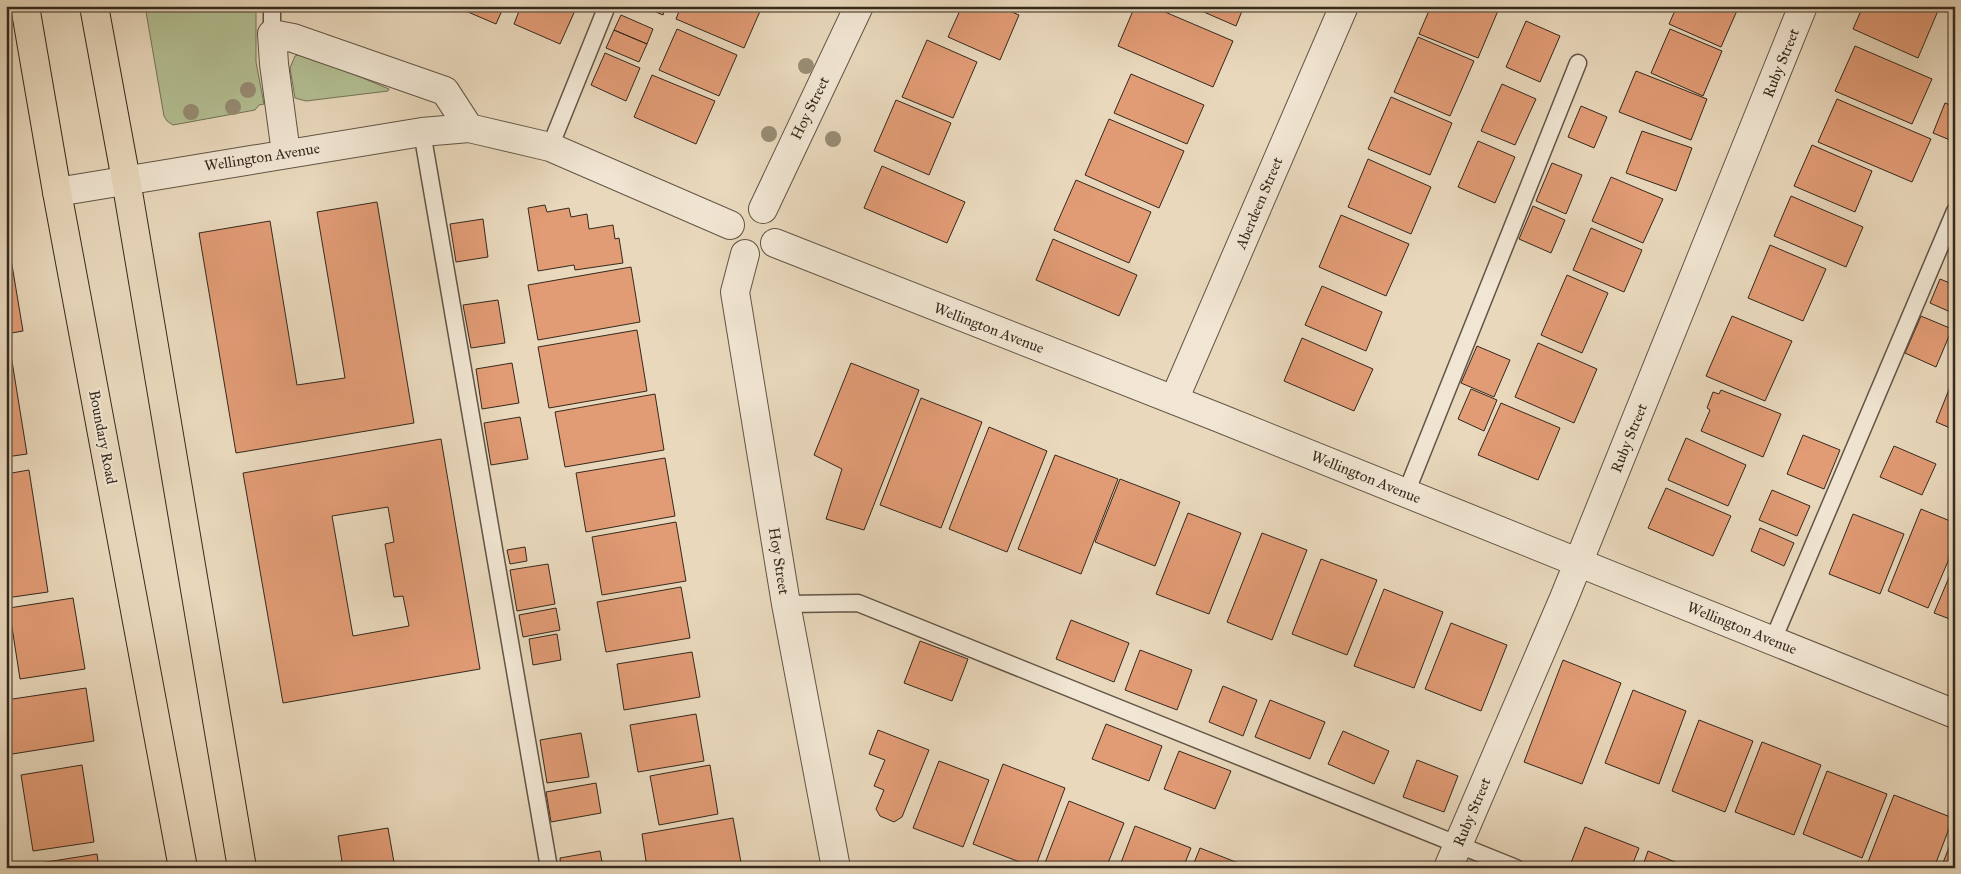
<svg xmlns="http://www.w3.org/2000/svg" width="1961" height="874" font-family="'IM FELL Great Primer',serif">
<rect width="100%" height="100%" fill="#e9d8bc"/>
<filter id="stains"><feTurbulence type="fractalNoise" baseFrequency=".004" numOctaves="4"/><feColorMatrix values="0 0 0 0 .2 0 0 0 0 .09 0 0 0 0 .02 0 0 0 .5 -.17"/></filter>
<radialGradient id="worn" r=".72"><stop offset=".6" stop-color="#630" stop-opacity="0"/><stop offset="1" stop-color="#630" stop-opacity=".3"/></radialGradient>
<path fill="#b3bf93" stroke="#747458" d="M145 6H256V62L264 104 259 105 255 110 173 125 167 121 164 116Z
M301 54 308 55 389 89 388 91 306 101 295 98 290 68 295 56Z"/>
<path fill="#e19b75" stroke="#34291d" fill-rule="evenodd" d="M454 6H504L496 24Z
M521 6H577L560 44 514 24Z
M642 6H666L663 15Z
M681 6H753L761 9 744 48 676 19Z
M962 6H998L1019 15 1000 60 948 37Z
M1135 6H1151L1233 41 1213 87 1118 46Z
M1190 6H1244L1236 26Z
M1431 6H1500L1478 58 1419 34Z
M1677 6H1739L1721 47 1669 24Z
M1863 6H1940L1918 58 1853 29Z
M621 15 653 29 647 44 614 30Z
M1526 21 1560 36 1540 82 1506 67Z
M677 29 737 55 719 96 659 70Z
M1670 29 1722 51 1703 96 1651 73Z
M614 30 647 44 639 62 606 48Z
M1418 37 1474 61 1450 116 1394 92Z
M927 40 977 62 953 118 902 97Z
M1855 46 1932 79 1912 124 1835 91Z
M605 53 640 68 626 101 591 85Z
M1636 71 1707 99 1691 140 1619 112Z
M1131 74 1204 105 1187 144 1114 113Z
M652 75 715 101 696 144 634 117Z
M1502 84 1536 99 1515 145 1481 131Z
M1391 97 1452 123 1430 175 1368 149Z
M1837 99 1931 139 1912 182 1818 142Z
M896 100 951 123 929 175 874 151Z
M1945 103 1955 107V142L1933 133Z
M1581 106 1607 117 1594 148 1568 137Z
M1109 119 1184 151 1159 208 1085 175Z
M1642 131 1692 148 1676 191 1626 173Z
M1478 141 1515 157 1495 203 1458 187Z
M1812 145 1872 171 1855 212 1794 186Z
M1368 159 1431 187 1411 234 1348 207Z
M1552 163 1582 175 1566 214 1536 201Z
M882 166 965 202 947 243 864 208Z
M1611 177 1663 199 1643 243 1592 221Z
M1076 180 1151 212 1129 263 1054 230Z
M1791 196 1863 227 1846 267 1774 236Z
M377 202 414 423 236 453 199 233 270 221 297 385 345 378 317 212Z
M545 205 547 212 569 208 571 217 587 214 589 229 613 225 615 239 619 238 623 263 575 270 574 265 538 271 528 208Z
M1533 206 1565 220 1551 253 1519 239Z
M1341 215 1409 244 1386 296 1319 267Z
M483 219 488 257 456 262 450 224Z
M1591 228 1642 250 1624 292 1573 270Z
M1955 233V254L1947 251Z
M1053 239 1137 275 1119 316 1036 280Z
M1770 245 1826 269 1803 321 1748 298Z
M6 259H11L23 331 6 334Z
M631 267 640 322 538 340 528 285Z
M1567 275 1608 293 1582 353 1541 335Z
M1940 279 1955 285V314L1930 303Z
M1322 286 1382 312 1366 351 1305 325Z
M498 300 505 343 471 348 463 305Z
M1732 316 1792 341 1765 401 1706 376Z
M1921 316 1952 329 1936 367 1905 353Z
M637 330 647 391 549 408 538 347Z
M1302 338 1373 369 1354 411 1284 381Z
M1538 343 1597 369 1574 423 1515 397Z
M1477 346 1510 360 1494 397 1461 383Z
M6 355H11L27 454 6 457Z
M512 363 519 403 482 409 476 369Z
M851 363 919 390 864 530 826 519 842 469 814 455Z
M1954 377H1955V430L1936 422Z
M1471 389 1497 400 1484 431 1458 419Z
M1721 390 1781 414 1763 457 1701 431 1710 410 1707 408 1713 392 1719 394Z
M655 394 664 450 565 467 555 412Z
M921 398 982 422 941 528 880 505Z
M1501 403 1560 428 1538 480 1478 455Z
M520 417 528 459 491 465 484 423Z
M989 427 1047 451 1007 552 949 529Z
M1803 435 1840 450 1824 489 1787 474Z
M1686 438 1746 465 1728 506 1668 480Z
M441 439 480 669 283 703 243 473ZM388 507 394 542 385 544 394 597 403 596 409 626 353 636 332 516Z
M1894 446 1936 464 1922 495 1880 477Z
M1055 455 1118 479 1081 574 1018 549Z
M665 458 675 516 586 532 576 473Z
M29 470 48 592 6 598V474Z
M1120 479 1180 502 1155 566 1095 542Z
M1666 488 1731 516 1713 556 1648 528Z
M1772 490 1810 506 1797 536 1759 520Z
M1921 509 1955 523V545L1928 608 1888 591Z
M1188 513 1241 533 1209 614 1156 594Z
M1853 514 1904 534 1880 594 1829 574Z
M676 522 686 581 602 595 592 537Z
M1760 528 1794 543 1784 566 1751 551Z
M1262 533 1307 550 1272 640 1227 622Z
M525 547 527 561 510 564 507 550Z
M1321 559 1377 580 1347 655 1292 634Z
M1955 563V621L1934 613Z
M548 564 555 604 517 611 510 570Z
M681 587 690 638 606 652 597 602Z
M1384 589 1443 612 1414 688 1354 666Z
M73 598 85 669 20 679 9 608Z
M556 608 560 630 523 637 519 615Z
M1071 620 1129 643 1114 682 1056 659Z
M1451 623 1507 645 1481 711 1425 689Z
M557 634 561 660 533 665 529 639Z
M920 641 968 659 952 701 904 683Z
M1140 650 1192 670 1177 710 1125 690Z
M692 652 700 697 624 710 617 664Z
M1563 660 1621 683 1582 784 1524 762Z
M1223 686 1257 700 1243 736 1209 722Z
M86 688 94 741 6 755V700Z
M1633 690 1686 711 1659 784 1605 763Z
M1270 700 1325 722 1310 759 1255 737Z
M696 714 704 761 638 772 630 725Z
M1699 720 1753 741 1725 812 1672 791Z
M1106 724 1162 746 1149 781 1092 759Z
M878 730 929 750 902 817 894 822 880 816 876 809 884 790 874 786 885 760 869 754Z
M1343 731 1389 751 1374 784 1328 764Z
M581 733 589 777 547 783 540 740Z
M1762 742 1821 765 1794 835 1735 812Z
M1179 751 1231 771 1215 809 1164 789Z
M1417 760 1458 776 1444 812 1403 797Z
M939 761 989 780 963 847 913 828Z
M1003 764 1065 788 1035 868 973 844Z
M82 765 94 842 33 851 21 775Z
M710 765 718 814 659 825 650 776Z
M1827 771 1887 794 1862 858 1803 834Z
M596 783 601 813 551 822 546 792Z
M1894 795 1953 818 1934 868H1883L1868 862Z
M1069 801 1124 823 1106 868H1043Z
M733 818 742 868H647L642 834Z
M1135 826 1191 848 1183 868H1119Z
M1585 827 1639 848 1631 868H1569Z
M388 828 395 868H343L338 836Z
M1955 832V868H1941Z
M1200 848 1251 868H1192Z
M600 851 603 868H561L560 858Z
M1648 851 1690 868H1642Z
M97 854 99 868H21V866Z"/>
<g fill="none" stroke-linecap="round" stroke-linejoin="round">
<defs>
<path id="lane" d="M272 34V6
M422 132 549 868
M550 147 607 6
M1406 493 1578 63
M786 604 858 603 1516 868
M1773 640 1955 211"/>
<path id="street" d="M286 153 274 64 272 34 293 38 445 91 469 128
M57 192 422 132 469 128 550 147 730 225
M763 209 859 6
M775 243 1217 417 1955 714
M745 254 735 292 786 604 836 868
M1174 400 1344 6
M1448 868 1564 598 1803 6"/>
<path id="primary" d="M25 6 57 192 183 868
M94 6 126 180 242 868"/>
</defs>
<use href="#lane" stroke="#615545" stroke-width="19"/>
<use href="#street" stroke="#615545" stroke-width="30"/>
<use href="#primary" stroke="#34291d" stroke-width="30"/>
<use href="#lane" stroke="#f1e6d3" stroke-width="16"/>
<use href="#street" stroke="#f1e6d3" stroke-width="28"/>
<use href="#primary" stroke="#e9d8bc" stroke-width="28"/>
</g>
<g fill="#978c74">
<circle cx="806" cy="66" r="8"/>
<circle cx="248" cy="90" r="8"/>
<circle cx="233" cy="107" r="8"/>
<circle cx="191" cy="112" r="8"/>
<circle cx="769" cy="134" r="8"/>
<circle cx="833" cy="139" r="8"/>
</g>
<g text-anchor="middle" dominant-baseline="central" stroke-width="4" stroke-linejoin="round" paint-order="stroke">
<g font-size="15" fill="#34291d" stroke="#f1e6d3">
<text transform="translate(1781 63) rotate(-68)">Ruby Street</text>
<text transform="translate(810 108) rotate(-64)">Hoy Street</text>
<text transform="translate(262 157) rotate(-9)">Wellington Avenue</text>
<text transform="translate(1259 203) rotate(-67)">Aberdeen Street</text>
<text transform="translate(989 328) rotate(21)">Wellington Avenue</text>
<text transform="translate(103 437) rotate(79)">Boundary Road</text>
<text transform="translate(1629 438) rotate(-68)">Ruby Street</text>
<text transform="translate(1366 477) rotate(22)">Wellington Avenue</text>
<text transform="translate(779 561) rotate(81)">Hoy Street</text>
<text transform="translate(1742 628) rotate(22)">Wellington Avenue</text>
<text transform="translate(1472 812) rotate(-67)">Ruby Street</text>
</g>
</g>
<rect width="1961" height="874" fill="none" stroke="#e9d8bc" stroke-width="25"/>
<rect x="8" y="8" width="1946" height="859" fill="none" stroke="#34291d" stroke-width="2.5"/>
<rect x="12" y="12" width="1936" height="849" fill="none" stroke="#34291d"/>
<rect width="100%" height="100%" filter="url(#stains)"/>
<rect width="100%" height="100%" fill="url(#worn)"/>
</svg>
